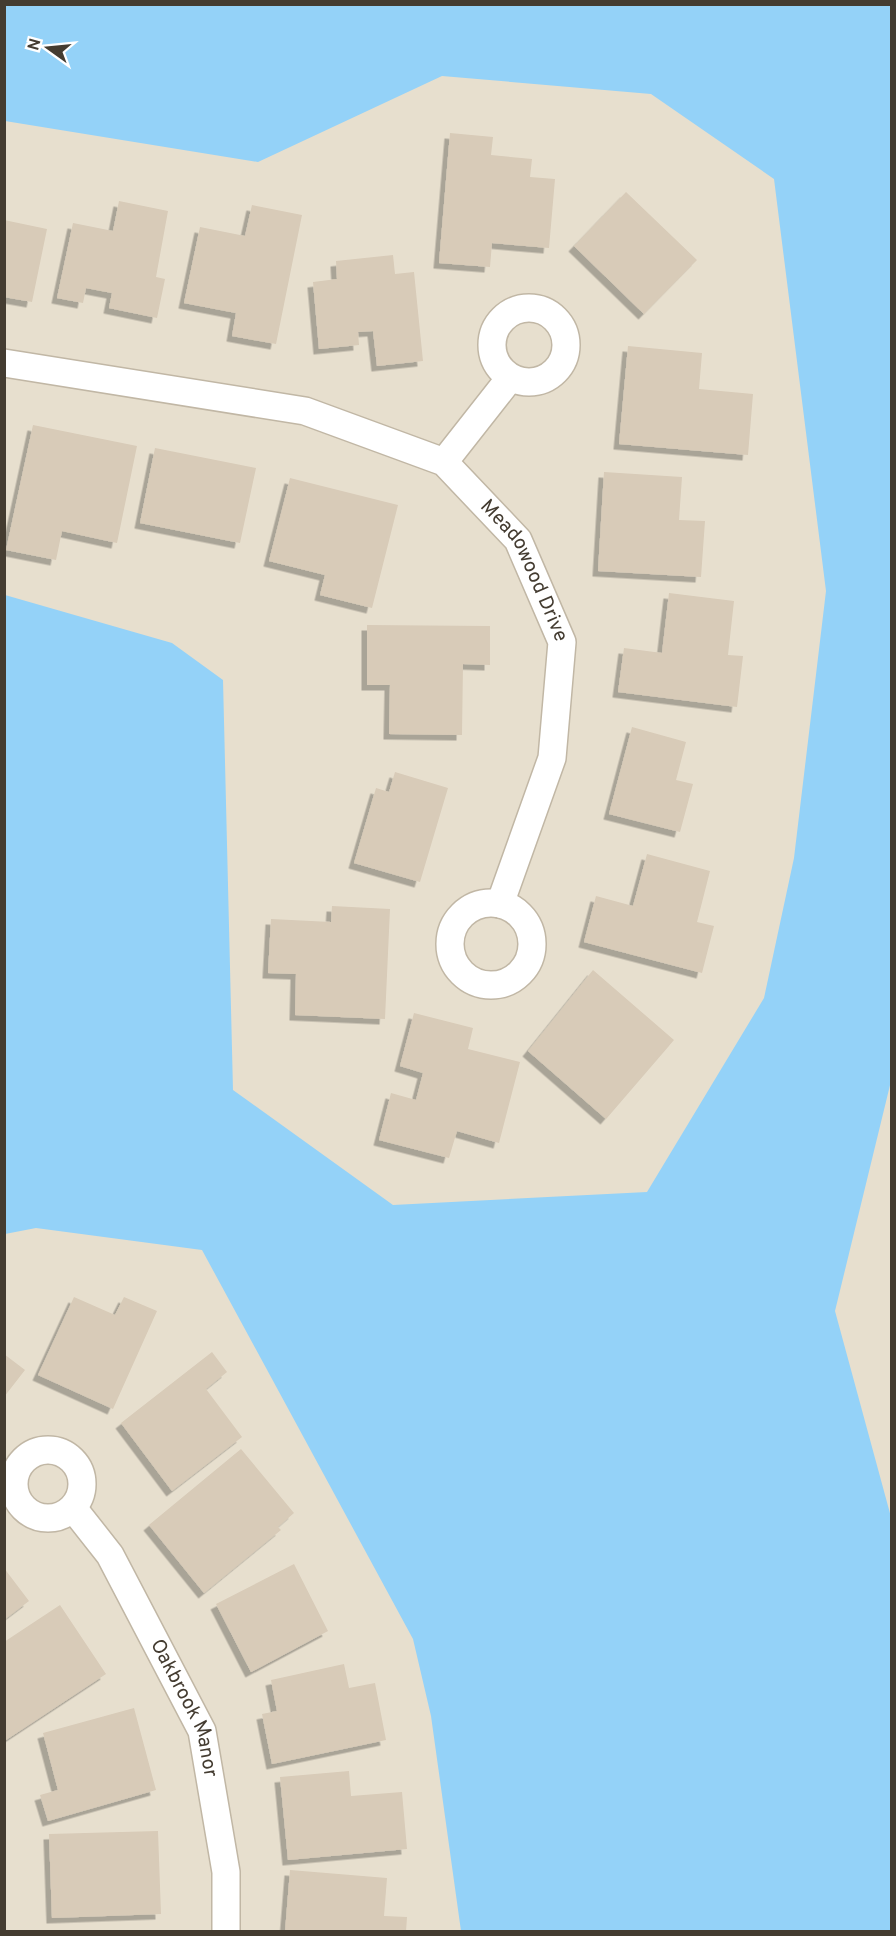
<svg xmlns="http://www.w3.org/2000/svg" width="896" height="1936" font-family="Overpass,sans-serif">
<defs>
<filter id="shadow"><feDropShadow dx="-5.5" dy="5.5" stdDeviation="0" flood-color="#0004"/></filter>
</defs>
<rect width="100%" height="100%" fill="#f3ede0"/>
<path fill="#e7dfce" d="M5 5H891V1931H5Z"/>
<path fill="#94d2f8" d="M5 4 891 5 892 1077 835 1311 891 1517V1931H461L431 1716 413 1639 202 1250 36 1228 5 1234V595L172 643 223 680 233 1090 393 1205 647 1192 764 998 794 858 826 591 774 179 651 94 442 76 258 162 5 121Z"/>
<path fill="#d8cbb8" filter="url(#shadow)" d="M450 133 493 137 491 155 532 159 530 177 555 179 549 248 492 243 490 267 439 263Z
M626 192 697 260 644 314 574 246Z
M119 201 168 211 156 277 165 279 157 318 109 308 112 293 86 288 83 303 57 298 73 223 113 231Z
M252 205 302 215 276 344 232 336 236 313 184 303 200 227 245 236Z
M4 220 47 229 32 302 4 297Z
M393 255 395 274 414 272 423 361 377 366 373 331 358 332 359 345 319 349 313 282 337 279 336 261Z
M628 346 702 353 699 389 753 394 748 455 619 444Z
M33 425 137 446 117 543 62 531 56 560 6 550Z
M155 448 256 468 240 543 140 523Z
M604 472 682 477 679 520 705 521 701 577 598 571Z
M290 478 398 505 372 608 320 595 325 575 269 561Z
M669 593 734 601 728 655 743 656 737 707 618 692 624 648 662 653Z
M367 625 490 626V665L463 664 462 735 389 734 390 685H367Z
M632 727 686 742 676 780 693 784 680 832 609 814Z
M395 772 448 788 420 882 354 863 376 788 389 792Z
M647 854 710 871 697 922 714 926 702 973 584 942 596 896 633 906Z
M332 906 390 909 385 1019 295 1015 296 974 268 973 271 919 331 922Z
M593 970 674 1040 606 1119 528 1051Z
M414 1013 473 1028 468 1049 520 1062 499 1143 457 1131 449 1158 379 1140 391 1093 416 1100 423 1073 400 1066Z
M74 1297 115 1315 124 1297 157 1311 113 1409 38 1375Z
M212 1352 227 1372 206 1389 242 1437 172 1491 121 1423Z
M4 1354 25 1370 4 1397Z
M241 1449 294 1513 278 1527 281 1530 204 1593 149 1525Z
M294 1564 328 1631 251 1672 216 1604Z
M4 1568 29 1601 4 1620Z
M60 1605 106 1674 6 1740 4 1642Z
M344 1664 349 1688 375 1683 386 1740 272 1764 262 1714 277 1711 271 1680Z
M134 1708 156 1790 48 1821 40 1795 58 1790 43 1733Z
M349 1771 351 1796 402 1792 407 1849 288 1860 280 1777Z
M158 1831 161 1914 52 1918 49 1834Z
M290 1870 387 1878 384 1916 407 1917 406 1932H285Z"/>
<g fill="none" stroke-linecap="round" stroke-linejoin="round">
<defs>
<g id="minor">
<circle cx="529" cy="345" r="37"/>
<path id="s1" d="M4 363 305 411 444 462 518 540 562 642 552 758 500 904"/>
<path d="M444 462 510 378"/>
<circle cx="491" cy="944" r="41"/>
<circle cx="48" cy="1484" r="34"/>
<path id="s2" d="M73 1508 110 1555 202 1731 226 1872V1932"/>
</g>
</defs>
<use href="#minor" stroke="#c1b7a5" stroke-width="30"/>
<use href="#minor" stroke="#fff" stroke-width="27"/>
</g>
<g text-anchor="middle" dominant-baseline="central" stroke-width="5" stroke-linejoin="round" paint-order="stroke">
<g font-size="20" fill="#443c31" stroke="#fff">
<text stroke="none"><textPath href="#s1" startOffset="590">Meadowood Drive</textPath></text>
<text stroke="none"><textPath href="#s2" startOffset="231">Oakbrook Manor</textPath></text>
</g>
</g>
<rect width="896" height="1936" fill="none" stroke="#443c31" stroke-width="12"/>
<g transform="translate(48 48) rotate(285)" stroke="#ffffff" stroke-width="4.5" paint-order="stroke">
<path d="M0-4.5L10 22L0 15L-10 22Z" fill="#443c31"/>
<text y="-9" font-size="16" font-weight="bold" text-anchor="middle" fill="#443c31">N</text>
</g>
</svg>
